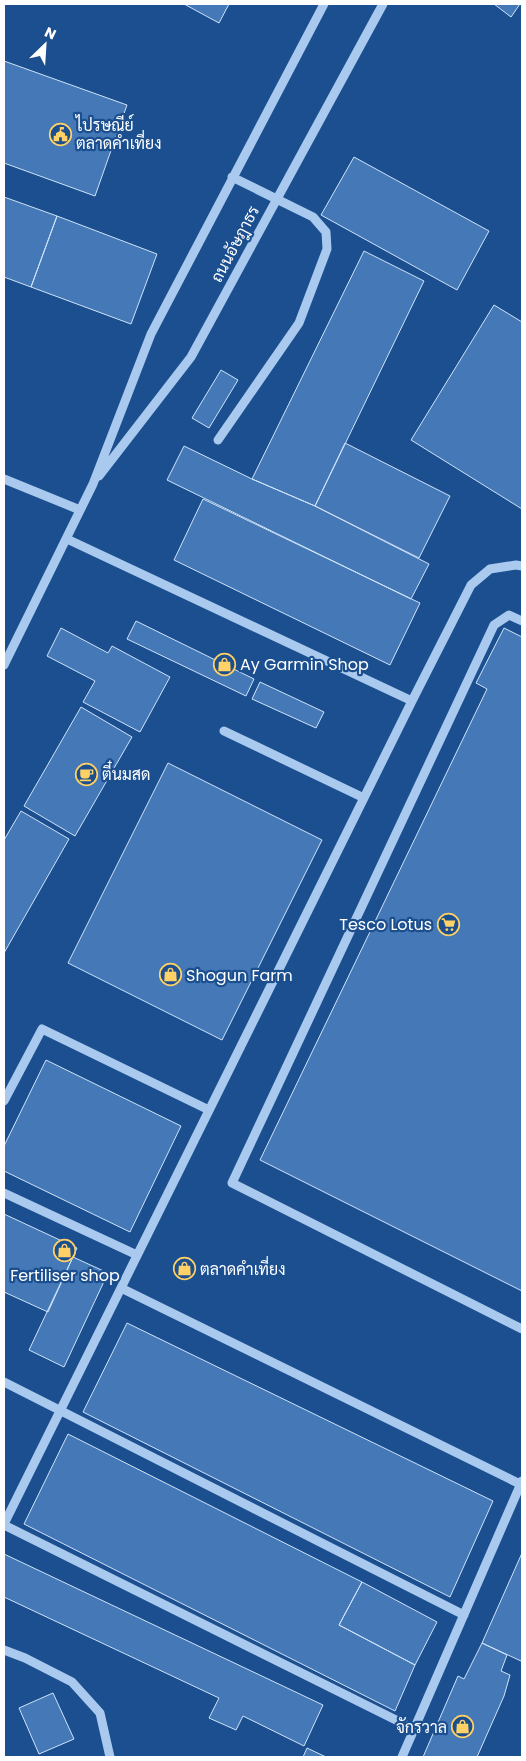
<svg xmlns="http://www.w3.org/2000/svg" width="526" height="1761" font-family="Poppins,Sarabun,sans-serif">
<rect width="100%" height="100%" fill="#1b4f8f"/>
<path fill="#4478b7" stroke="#cfe3fa" d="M184 4H229L219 23Z
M494 4H520L511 17Z
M4 61 127 105 95 196 4 163Z
M354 157 489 231 457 290 321 215Z
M4 197 57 216 31 287 4 277Z
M57 216 157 254 131 324 31 287Z
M364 251 424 281 315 506 252 479Z
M494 305 522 322V509L411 440Z
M221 370 238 380 209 428 192 418Z
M345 443 450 496 419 558 315 506Z
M184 446 252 479 315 506 429 564 411 599 167 480Z
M203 499 420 603 390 665 174 560Z
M136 621 254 679 246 696 127 639Z
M61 628 108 653 112 646 170 677 140 732 83 702 95 681 47 656Z
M504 628 522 637V1291L260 1160 487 689 476 683Z
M260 682 324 712 316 728 252 699Z
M81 707 132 737 75 836 24 806Z
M168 763 322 840 222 1040 68 963Z
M21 811 69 839 4 953V840Z
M46 1060 181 1126 130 1232 4 1171V1146Z
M4 1214 77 1248 48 1312 4 1292Z
M73 1257 108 1273 64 1367 29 1350Z
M127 1323 493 1501 450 1597 83 1412Z
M68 1434 362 1582 339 1625 415 1665 395 1711 24 1524Z
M522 1553V1658L521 1661 482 1643Z
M4 1554 323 1705 304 1746 243 1716 236 1730 209 1718 219 1698 4 1597Z
M362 1582 437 1622 415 1665 339 1625Z
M482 1643 507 1655 501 1671 510 1675 504 1696 477 1757H423L458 1676 464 1679Z
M53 1693 74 1739 39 1754 19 1708Z
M307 1748 326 1757H303Z"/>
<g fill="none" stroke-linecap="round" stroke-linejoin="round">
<path stroke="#a9c9ee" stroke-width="9" d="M218 440 299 323 327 249 326 232 313 217 232 177
M99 476 191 357 383 4
M4 479 80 510
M67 539 412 701
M522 621 509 615 494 625 232 1183 522 1329
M4 665 93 484 151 334 324 4
M224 731 364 798
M4 1101 42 1029 209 1110
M4 1193 137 1255
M121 1288 522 1485
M4 1382 464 1615
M4 1524 412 701 471 585 490 569 516 565 522 566
M4 1525 414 1729
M4 1650 25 1658 72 1682 100 1713 110 1757
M402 1757 522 1481"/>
</g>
<defs>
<symbol id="civic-ring" viewBox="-11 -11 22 22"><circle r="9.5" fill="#1b4f8f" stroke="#ffd166" stroke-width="1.5"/><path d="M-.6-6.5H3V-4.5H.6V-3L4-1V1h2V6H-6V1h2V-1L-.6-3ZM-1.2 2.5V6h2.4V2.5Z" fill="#ffd166"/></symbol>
<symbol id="shop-ring" viewBox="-11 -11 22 22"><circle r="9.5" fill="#1b4f8f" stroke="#ffd166" stroke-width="1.5"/><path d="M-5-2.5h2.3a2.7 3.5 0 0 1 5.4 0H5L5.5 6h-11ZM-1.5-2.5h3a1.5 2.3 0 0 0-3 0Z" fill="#ffd166"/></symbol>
<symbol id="cafe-ring" viewBox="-11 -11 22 22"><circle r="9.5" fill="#1b4f8f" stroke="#ffd166" stroke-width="1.5"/><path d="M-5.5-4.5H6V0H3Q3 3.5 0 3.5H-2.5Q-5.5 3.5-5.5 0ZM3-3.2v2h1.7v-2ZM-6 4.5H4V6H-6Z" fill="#ffd166"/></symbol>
<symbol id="supermarket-ring" viewBox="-11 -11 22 22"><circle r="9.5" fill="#1b4f8f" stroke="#ffd166" stroke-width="1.5"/><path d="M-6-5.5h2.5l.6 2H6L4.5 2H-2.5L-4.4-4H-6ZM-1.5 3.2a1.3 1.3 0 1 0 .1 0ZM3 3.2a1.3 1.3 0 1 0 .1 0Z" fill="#ffd166"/></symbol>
</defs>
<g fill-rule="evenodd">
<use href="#civic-ring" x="48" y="122" width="25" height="25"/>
<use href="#shop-ring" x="212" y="652" width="25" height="25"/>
<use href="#cafe-ring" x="74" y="762" width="25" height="25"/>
<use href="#supermarket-ring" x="436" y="912" width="25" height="25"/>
<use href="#shop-ring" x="158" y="962" width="25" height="25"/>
<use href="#shop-ring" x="52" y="1238" width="25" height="25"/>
<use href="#shop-ring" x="172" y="1256" width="25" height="25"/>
<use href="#shop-ring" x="450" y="1714" width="25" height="25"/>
</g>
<g text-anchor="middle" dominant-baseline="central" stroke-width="4.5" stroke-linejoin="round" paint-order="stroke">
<g font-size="16" fill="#fff" stroke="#1b4f8f" text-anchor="start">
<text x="76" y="125">ไปรษณีย์<tspan x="76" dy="18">ตลาดคำเที่ยง</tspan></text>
<text x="240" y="664">Ay Garmin Shop</text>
<text x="102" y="774">ตี๋นมสด</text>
<text x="432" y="924" text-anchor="end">Tesco Lotus</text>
<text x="186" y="975">Shogun Farm</text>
<text x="200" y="1269">ตลาดคำเที่ยง</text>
<text x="65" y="1275" text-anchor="middle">Fertiliser shop</text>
<text x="447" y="1727" text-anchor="end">จักรวาล</text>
</g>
<g font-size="16" fill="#fff" stroke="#1b4f8f">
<text transform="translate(235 244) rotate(-62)">ถนนอัษฎาธร</text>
</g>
</g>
<rect width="526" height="1761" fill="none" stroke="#ffffff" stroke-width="10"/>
<g transform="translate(45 45) rotate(25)" stroke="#1b4f8f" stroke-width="4" paint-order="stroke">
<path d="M0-4L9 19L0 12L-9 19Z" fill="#ffffff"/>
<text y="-8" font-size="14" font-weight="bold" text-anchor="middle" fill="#ffffff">N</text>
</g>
</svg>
